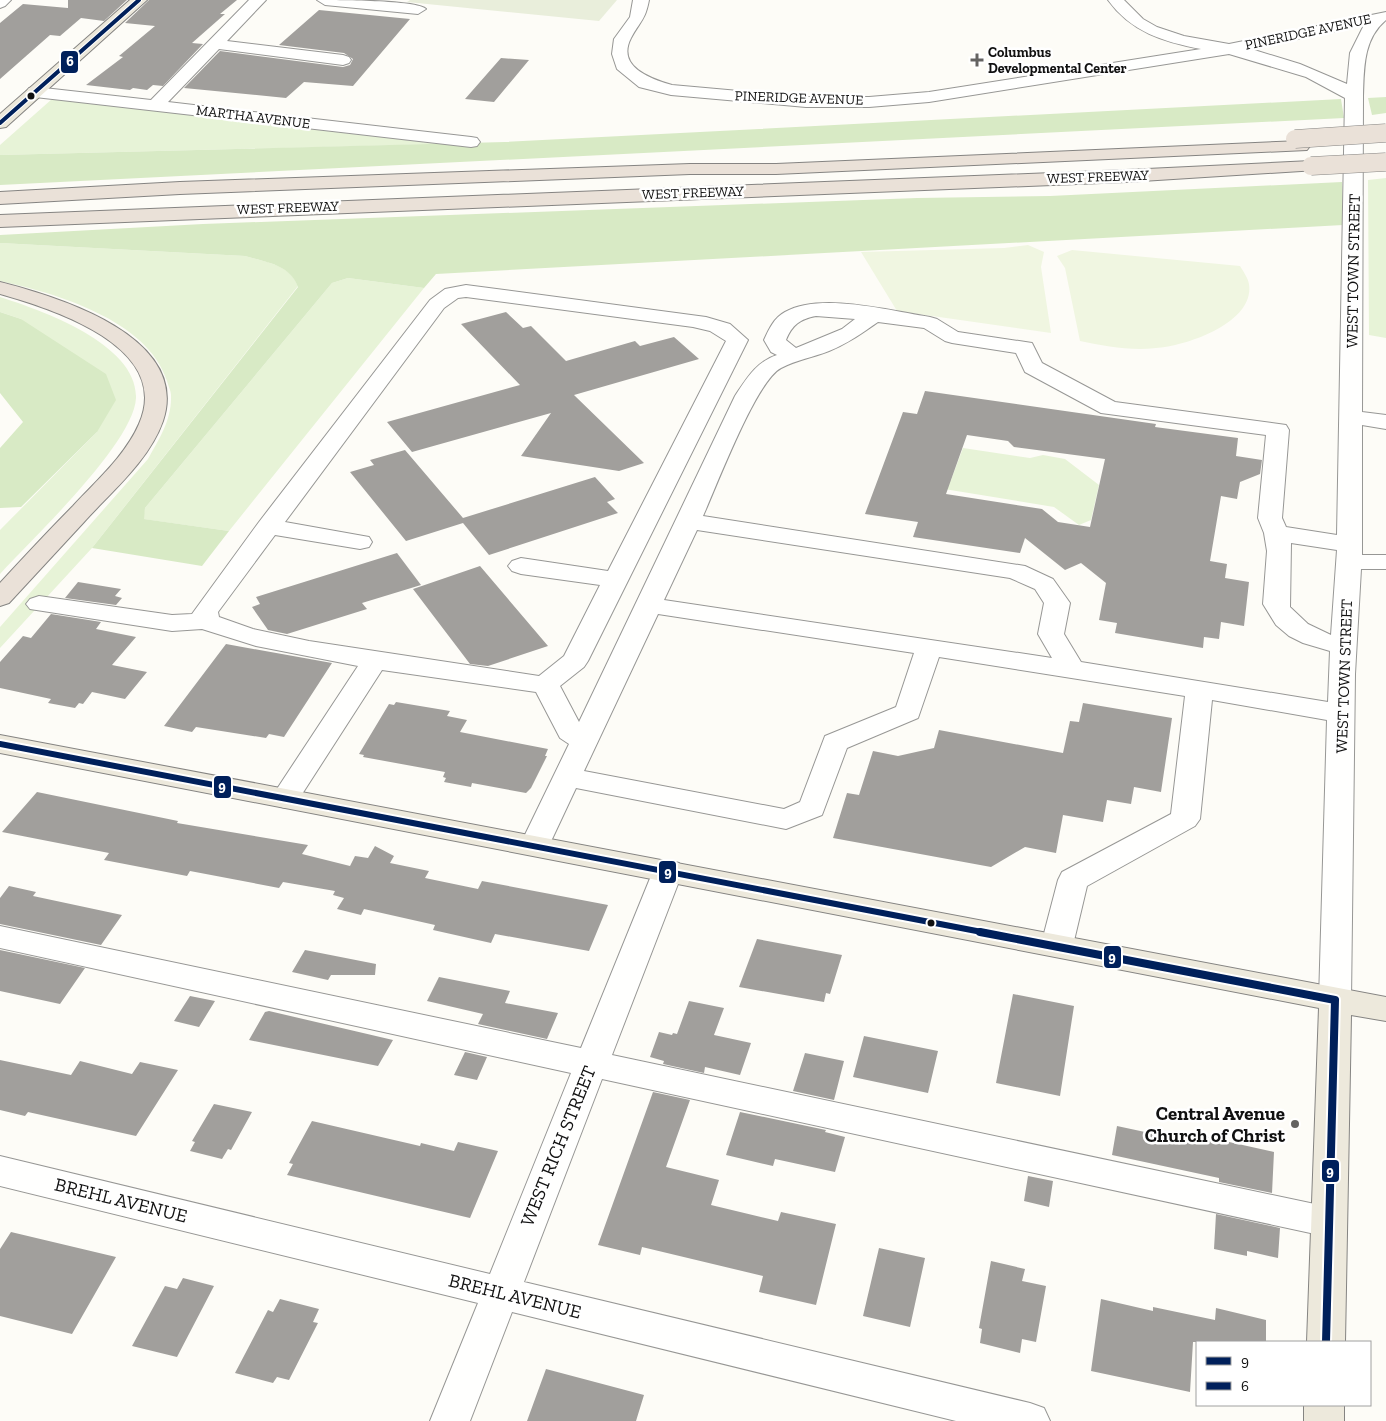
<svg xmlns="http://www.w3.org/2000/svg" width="1386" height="1421" font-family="'Zilla Slab',serif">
<rect width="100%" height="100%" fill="#fdfcf7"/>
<path fill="#e7f3d7" d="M52 99 440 144 0 155V145Z
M1386 178V338L1369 335 1368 180Z
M0 243 245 256C265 262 290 264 298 286L92 548 0 648V627L148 459C159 439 172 420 171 395 171 391 168 385 167 381 148 320 55 293 0 281Z
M348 278 424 288 229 531 143 519 145 508 332 283Z
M0 297C41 310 138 344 136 398 134 443 33 538 0 574V530L97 432 21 319 0 312Z
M963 448 1030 458 1043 455 1065 459 1099 485 1091 520 1079 525 1054 507 938 488 940 484 951 480Z"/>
<path fill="#d8eac5" d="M1386 97V113L1372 115 1368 98Z
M1341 99 1344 118 0 185V155L505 142Z
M1342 182 1343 225 436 274 424 288 348 278 332 283 145 508 144 519 229 531 202 566 92 548 298 287C290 264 265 262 245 256L0 243V235L203 224 917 198 1050 196Z
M0 312 21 319 106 374 116 400 97 432 21 507 0 508V448L23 422 0 393Z"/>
<path fill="#e9eedb" d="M410 0H617L599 21 407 2Z"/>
<path fill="#f0f6e1" d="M1028 245 1044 252 1041 267 1051 333 897 311 861 252 1004 248Z
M1072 250 1240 266C1243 271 1248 278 1249 284 1255 323 1186 346 1156 348 1130 351 1105 346 1080 341L1065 268 1057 256Z"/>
<path fill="#a19f9c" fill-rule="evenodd" d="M68 0H127L104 21 81 18 60 36 50 35 0 79V23L23 4 68 8Z
M149 0H237L220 14H225L192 43 203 44 163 86 153 85 147 90 133 88 130 90 86 85 123 57 119 56 155 26 125 23Z
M319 10 410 19 353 86 304 82 286 98 184 88 220 51 343 67 350 65 353 59 344 53 279 45Z
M501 58 529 60 494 102 465 99Z
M506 312 523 328 531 326 566 361 635 341 640 346 674 337 699 359 574 395 644 463 619 471 521 456 551 413 412 452 387 422 520 385 461 324Z
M925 391 1156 424 1155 427 1238 438 1236 456 1262 460 1260 474 1240 482 1237 499 1221 496 1210 561 1227 564 1225 578 1249 582 1244 626 1221 622 1219 639 1204 637 1203 648 1115 633 1117 623 1099 620 1106 583 1081 563 1065 570 1025 538 1020 553 913 537 918 522 865 514 903 412 917 414ZM967 435 1008 441 1014 447 1105 459 1090 527 1058 522 1042 509 946 494Z
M405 450 463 518 595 477 615 499 607 502 618 513 489 555 463 523 406 541 350 472 374 465 370 460Z
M397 553 421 585 362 603 367 609 287 634 268 630 252 607 260 604 256 597Z
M480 566 548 646 488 666 470 664 413 589Z
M78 582 121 589 115 596 122 598 116 605 65 598Z
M51 614 101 622 96 629 136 637 112 665 147 672 125 699 92 692 83 704 79 703 75 708 48 703 51 699 0 688V662L23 636 31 638Z
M226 644 332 663 284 737 269 734 266 738 196 727 192 732 164 726Z
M396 702 450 711 447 716 467 720 460 732 548 749 545 756H547L531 788 526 793 472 783 471 787 444 782 446 778 443 777 445 772 363 757 364 755 359 754 389 704 394 705Z
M1083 703 1172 718 1161 792 1134 787 1131 804 1107 800 1103 822 1063 815 1056 853 1025 847 991 867 833 838 847 793 859 795 873 751 898 756 934 748 939 730 1063 753 1070 721 1079 722Z
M37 792 178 821 177 823 308 845 302 854 350 866 355 856 368 858 375 846 394 856 390 863 429 871 425 878 478 889 482 881 608 905 589 951 495 934 491 943 433 930 435 925 364 909 361 915 337 909 344 898 333 895 335 891 283 882 279 888 190 871 187 876 104 860 109 853 2 832Z
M9 886 36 892 33 896 122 915 101 945 0 924V898Z
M757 939 842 955 830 994 826 993 824 1002 739 987Z
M0 950 85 968 60 1004 0 991Z
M305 950 376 964 375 975H331L328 980 292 972Z
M439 977 510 991 505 1003 558 1013 547 1039 478 1024 483 1014 427 1001Z
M1013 994 1074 1006 1060 1096 996 1083Z
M190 996 215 1001 199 1027 174 1021Z
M689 1001 724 1008 714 1035 751 1043 740 1075 705 1067 704 1073 663 1064 664 1061 650 1057 659 1032 672 1035 673 1033 677 1034Z
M269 1011 393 1040 378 1066 249 1040 265 1012Z
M864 1036 938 1051 928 1093 853 1077Z
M465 1052 487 1057 477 1080 454 1075Z
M805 1053 844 1061 834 1100 793 1091Z
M0 1060 71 1075 80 1061 132 1074 140 1062 178 1070 136 1136 28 1112 25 1116 0 1110Z
M653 1092 690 1100 666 1167 719 1180 711 1205 778 1221 781 1212 836 1224 816 1305 759 1292 763 1276 642 1247 640 1255 598 1245Z
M214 1104 252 1112 231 1150 228 1149 222 1159 190 1151 195 1142 192 1141Z
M740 1112 826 1130 825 1132 845 1137 835 1172 775 1159 773 1166 726 1155Z
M312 1121 420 1146 421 1143 454 1151 458 1142 498 1151 470 1218 287 1175 293 1164 289 1163Z
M1117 1126 1201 1144 1202 1136 1274 1152 1272 1193 1219 1182V1178L1112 1155Z
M1028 1176 1053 1181 1049 1207 1024 1201Z
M1216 1214 1280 1228 1278 1258 1247 1251V1256L1214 1249Z
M11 1232 116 1257 72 1334 0 1316V1249Z
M879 1248 925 1258 910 1327 863 1316Z
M991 1261 1025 1269 1022 1281 1046 1286 1036 1342 1022 1339 1020 1353 980 1343 982 1329 979 1328Z
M183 1278 214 1286 177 1357 132 1346 165 1286 177 1289Z
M280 1299 319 1309 313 1322 318 1323 289 1380 277 1377 273 1383 235 1373 268 1310 273 1312Z
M1101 1299 1153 1311V1307L1215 1320 1216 1308 1266 1320V1342H1193L1190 1392 1091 1371Z
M546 1369 644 1395 636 1421H527Z"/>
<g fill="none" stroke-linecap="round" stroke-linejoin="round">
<defs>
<path id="minor" d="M0 0H11L5 6 0 8Z
M249 0H266L227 41 343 55 349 57 351 60 349 63 343 65 219 49 168 102 471 137 477 138 480 142 477 146 471 147 35 97 29 96 26 92 29 88 35 87 151 100Z
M317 0C334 0 418 0 426 9L418 14 325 5Z
M633 0H649C645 21 640 21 631 38 616 67 651 79 672 85L806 97H869L929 92 1201 49C1164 42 1131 32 1108 0H1124L1143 19 1157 27 1184 36 1229 44 1386 12V20C1363 39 1364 69 1363 96L1362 412 1386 415V429L1362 425V555H1386V569H1361L1355 674 1351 1000 1346 1009 1335 1012 1324 1009 1319 1000 1327 720 1212 700 1200 819 1195 826 1087 886 1073 945 1068 953 1057 957 1046 953 1041 945 1058 880 1062 872 1171 814 1185 696 939 657 918 718 847 748 822 815 786 829 576 788 546 852 535 855 524 852 520 845 569 744 560 738 536 692 382 670 295 805 285 808 275 805 271 798 358 666 256 646 202 629 172 631 30 609 26 604 30 599 39 596 172 615 192 614 259 522 430 300 445 289 466 285 706 317 730 324 748 340 588 661 584 667 560 686 579 722 735 396C747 378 756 362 777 355L771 352 764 340C769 329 774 318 785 312 821 292 890 311 930 317L937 319 958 332 1032 343 1042 363 1115 402 1286 425 1289 430 1282 518 1286 527 1337 535 1345 98 1306 77 1229 54 929 102 869 107H806L671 95 639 87 617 69 612 54 614 39 630 17ZM1364 25 1350 53 1347 84 1300 64 1251 49ZM466 297 693 327 710 331 726 341 608 571 521 558 512 561 508 566 512 571 521 574 600 585 564 656 539 676 309 641 253 629 219 617 218 612 275 535 360 549 369 547 372 542 369 537 285 522 444 308 458 298ZM816 316 855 319 842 329 796 348 786 340C792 325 800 319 816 316ZM878 322 924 328 945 341 952 343 1016 353 1025 372 1101 413 1266 435 1258 518 1264 533 1267 551 1263 604 1276 625 1289 636 1303 643 1330 651 1328 702 1081 662 1064 634 1070 603 1053 579 1025 566 703 516C717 485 756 381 781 368 796 360 814 357 829 351 847 344 862 333 878 322ZM697 530 1010 578 1035 589 1044 603 1038 634 1052 658 664 600ZM1291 543 1337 550 1331 635 1308 624 1290 607ZM658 614 914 653 896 707 825 736 800 802 784 809 584 771Z
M668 860 679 863 683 871 612 1055 1329 1207 1342 1211 1347 1222 1342 1233 1329 1237 602 1079 524 1282 1030 1403 1044 1408 1050 1421H956L512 1312 470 1421H430L478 1303 0 1186V1156L490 1274 571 1073 0 948V926L581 1048 653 871 657 863Z"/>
<path id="major" d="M130 0H147L6 127 0 128V114Z
M0 735 1386 997V1021L1351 1015 1345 1342H1307L1319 1008 0 753Z
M1304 1405H1344V1421H1304Z"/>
<path id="highway" d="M1301 141 1307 142 1310 146 1307 150 776 174H690L180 194 0 204V192L180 182 690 164H776Z
M1311 161 1317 162 1320 166 1317 170 1126 182 0 227V215L1126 170Z
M0 282C59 297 191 337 163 421 149 461 111 492 84 522 59 549 34 576 9 603L0 606V583C24 557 48 531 73 506 96 481 125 456 139 424 173 347 53 309 0 294Z"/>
</defs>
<use href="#minor" stroke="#979795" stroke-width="2"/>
<use href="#major" stroke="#858482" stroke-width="2"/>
<use href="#highway" stroke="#858482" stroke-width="2"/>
<use href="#minor" fill="#fffffe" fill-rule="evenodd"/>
<use href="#major" fill="#ede9dc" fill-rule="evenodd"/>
<use href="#highway" fill="#eae1d8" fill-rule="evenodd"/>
<defs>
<path id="highway-bridge" d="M1295 139 1386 133
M1311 166 1386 162"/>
</defs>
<use href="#highway-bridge" stroke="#858482" stroke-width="19" stroke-linecap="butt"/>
<use href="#highway-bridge" stroke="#eae1d8" stroke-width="18"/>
<defs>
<path id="bus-1-far1" d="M0 744 987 933"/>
<path id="bus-1" d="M980 932 1335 1000
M1326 1342 1335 1000"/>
<path id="bus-2" d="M0 123 139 0"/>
</defs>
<use href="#bus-1-far1" stroke="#fff" stroke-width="10"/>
<use href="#bus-1" stroke="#fff" stroke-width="12"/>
<use href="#bus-2" stroke="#fff" stroke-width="6"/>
<use href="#bus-1-far1" stroke="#00205b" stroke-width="6"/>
<use href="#bus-1" stroke="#00205b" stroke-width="8"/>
<use href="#bus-2" stroke="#00205b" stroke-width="4"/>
</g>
<g fill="#646362" stroke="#fff" stroke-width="2">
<path d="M974.5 52.5h5v5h5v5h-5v5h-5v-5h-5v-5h5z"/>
<circle cx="1295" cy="1124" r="5"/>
</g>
<g fill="#111" stroke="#fff" stroke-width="2">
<circle cx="31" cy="96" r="4.5"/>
<circle cx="931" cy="923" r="4.5"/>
</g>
<g text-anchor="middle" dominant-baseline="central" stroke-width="5" stroke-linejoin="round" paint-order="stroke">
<g font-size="14" fill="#111" stroke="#fff">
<text transform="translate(1308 32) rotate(-12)">PINERIDGE AVENUE</text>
<text transform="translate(799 98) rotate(2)">PINERIDGE AVENUE</text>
<text transform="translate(253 117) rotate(7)">MARTHA AVENUE</text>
<text transform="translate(1098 177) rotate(-2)">WEST FREEWAY</text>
<text transform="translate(693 193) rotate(-2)">WEST FREEWAY</text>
<text transform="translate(288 208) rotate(-2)">WEST FREEWAY</text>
</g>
<g font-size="14" font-weight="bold" fill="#111" stroke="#fff" text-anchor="start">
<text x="988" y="52">Columbus<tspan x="988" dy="16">Developmental Center</tspan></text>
</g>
<g font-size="16" fill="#111" stroke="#fff">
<text transform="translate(1353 271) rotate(-89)">WEST TOWN STREET</text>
<text transform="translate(1344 676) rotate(-88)">WEST TOWN STREET</text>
</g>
<g font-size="19" font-weight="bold" fill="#111" stroke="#fff" text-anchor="end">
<text x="1285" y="1113">Central Avenue<tspan x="1285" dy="22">Church of Christ</tspan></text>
</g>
<g font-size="19" fill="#111" stroke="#fff">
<text transform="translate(558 1146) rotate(-68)">WEST RICH STREET</text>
<text transform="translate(121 1200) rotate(14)">BREHL AVENUE</text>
<text transform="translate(515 1296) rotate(14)">BREHL AVENUE</text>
</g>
</g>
<g stroke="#fff" stroke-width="2">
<rect x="60" y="50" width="19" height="24" rx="5" fill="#00205b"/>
<rect x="213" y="775" width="19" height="24" rx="5" fill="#00205b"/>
<rect x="658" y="860" width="19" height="24" rx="5" fill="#00205b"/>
<rect x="1103" y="945" width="19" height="24" rx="5" fill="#00205b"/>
<rect x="1321" y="1159" width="19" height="24" rx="5" fill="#00205b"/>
</g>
<g font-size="14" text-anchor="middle" font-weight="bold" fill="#fff">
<text x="70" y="66">6</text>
<text x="222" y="791">9</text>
<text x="668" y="877">9</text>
<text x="1112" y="962">9</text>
<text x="1330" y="1176">9</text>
</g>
<rect x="1196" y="1341" width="175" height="65" fill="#ffffff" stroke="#a0a0a0"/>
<rect x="1206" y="1357" width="25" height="8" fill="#00205b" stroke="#a0a0a0"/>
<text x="1241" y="1366" font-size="15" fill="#111111">9</text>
<rect x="1206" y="1382" width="25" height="8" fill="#00205b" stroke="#a0a0a0"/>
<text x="1241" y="1391" font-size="15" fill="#111111">6</text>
</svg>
